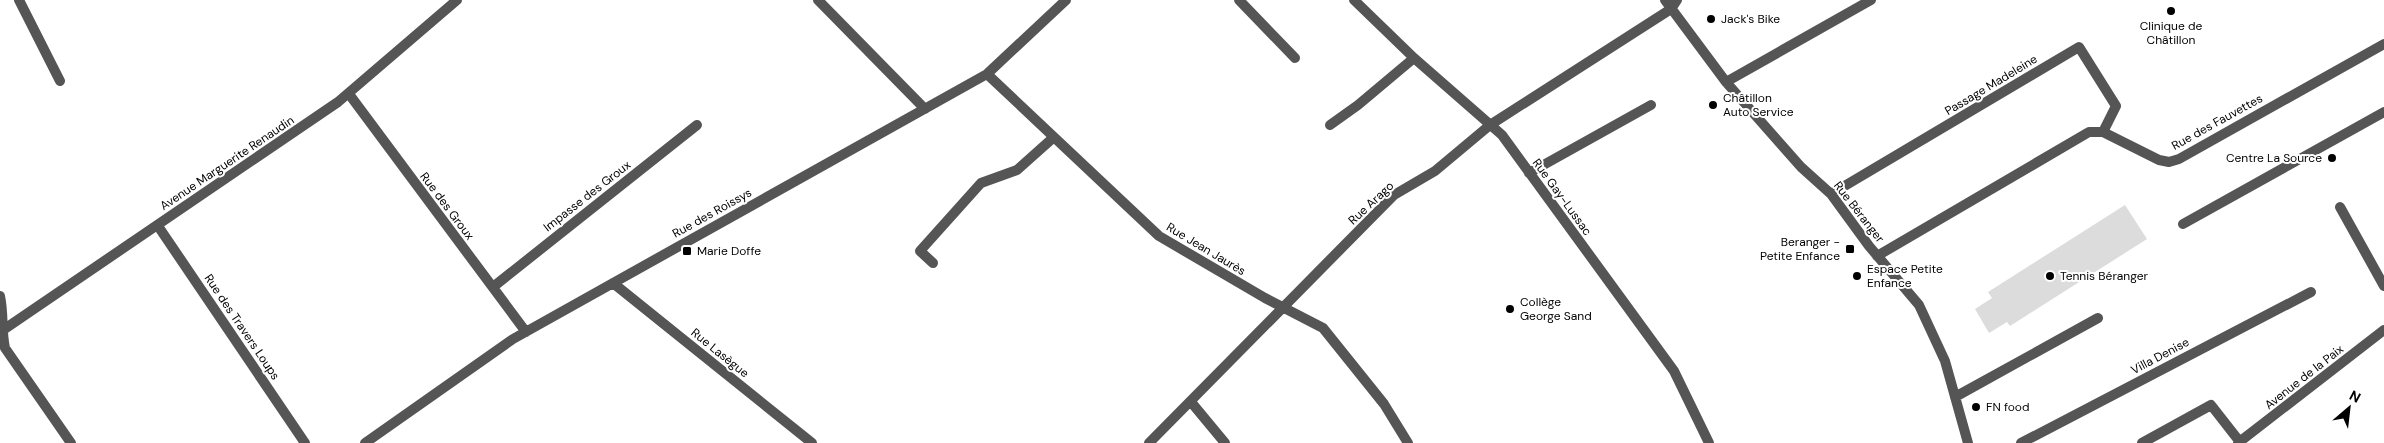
<svg xmlns="http://www.w3.org/2000/svg" width="2384" height="443" font-family="'DM Sans',sans-serif">
<rect width="100%" height="100%" fill="#fff"/>
<path fill="#dcdcdc" d="M2125 205 2147 239 2010 326 2007 322 1989 333 1975 309 1992 298 1988 292Z"/>
<g fill="none" stroke-linecap="round" stroke-linejoin="round">
<path stroke="#555" stroke-width="10" d="M19 0 60 81
M818 0 925 109
M1239 0 1295 58
M1354 0 1414 58 1502 135 1674 371 1709 443
M1665 0 1726 82 1801 167 1831 194 1869 246 1919 305 1945 361 1968 443
M987 74 1159 236 1265 298 1323 328 1384 404 1408 443
M1726 82 1871 0
M349 94 526 332
M1330 125 1358 105 1414 58
M1529 173 1651 105
M1831 194 2079 47 2116 106 2103 132
M2340 207 2384 286
M2183 224 2384 112
M158 226 305 443
M1877 256 2089 132H2103L2159 160 2169 162 2179 159 2384 44
M933 263 920 251 981 183 1017 170 1054 137
M613 283 812 443
M493 287 697 125
M0 296C4 314 1 330 5 348L71 443
M0 332 338 102 457 0
M1955 397 2098 318
M1191 402 1225 443
M365 443 513 339 987 74 1066 0
M1149 443 1394 195 1435 171 1490 125 1671 9 1677 0
M2021 443 2311 292
M2142 443 2211 405 2240 442
M2238 443 2384 330"/>
</g>
<g fill="#000" stroke="#fff" stroke-width="2">
<circle cx="2171" cy="11" r="5"/>
<circle cx="1711" cy="19" r="5"/>
<circle cx="1713" cy="105" r="5"/>
<circle cx="2332" cy="158" r="5"/>
<rect x="1845" y="244" width="10" height="10" rx="2.5"/>
<rect x="682" y="246" width="10" height="10" rx="2.5"/>
<circle cx="1857" cy="276" r="5"/>
<circle cx="2050" cy="276" r="5"/>
<circle cx="1510" cy="309" r="5"/>
<circle cx="1976" cy="407" r="5"/>
</g>
<g text-anchor="middle" dominant-baseline="central" stroke-width="4" stroke-linejoin="round" paint-order="stroke">
<g font-size="12" fill="#000" stroke="#fff" text-anchor="start">
<text x="1721" y="19">Jack's Bike</text>
<text x="2171" y="26" text-anchor="middle">Clinique de<tspan x="2171" dy="14">Châtillon</tspan></text>
<text x="1723" y="98">Châtillon<tspan x="1723" dy="14">Auto Service</tspan></text>
<text x="2322" y="158" text-anchor="end">Centre La Source</text>
<text x="1840" y="242" text-anchor="end">Beranger -<tspan x="1840" dy="14">Petite Enfance</tspan></text>
<text x="697" y="251">Marie Doffe</text>
<text x="1867" y="269">Espace Petite<tspan x="1867" dy="14">Enfance</tspan></text>
<text x="2060" y="276">Tennis Béranger</text>
<text x="1520" y="302">Collège<tspan x="1520" dy="14">George Sand</tspan></text>
<text x="1986" y="407">FN food</text>
</g>
<g font-size="12" fill="#000" stroke="#fff">
<text transform="translate(1991 85) rotate(-31)">Passage Madeleine</text>
<text transform="translate(2217 122) rotate(-29)">Rue des Fauvettes</text>
<text transform="translate(227 163) rotate(-34)">Avenue Marguerite Renaudin</text>
<text transform="translate(587 196) rotate(-38)">Impasse des Groux</text>
<text transform="translate(1562 197) rotate(54)">Rue Gay-Lussac</text>
<text transform="translate(1371 203) rotate(-43)">Rue Arago</text>
<text transform="translate(447 206) rotate(53)">Rue des Groux</text>
<text transform="translate(1859 212) rotate(52)">Rue Béranger</text>
<text transform="translate(712 213) rotate(-29)">Rue des Roissys</text>
<text transform="translate(1206 249) rotate(31)">Rue Jean Jaurès</text>
<text transform="translate(242 327) rotate(56)">Rue des Travers Loups</text>
<text transform="translate(720 353) rotate(39)">Rue Lasègue</text>
<text transform="translate(2160 356) rotate(-28)">Villa Denise</text>
<text transform="translate(2304 377) rotate(-38)">Avenue de la Paix</text>
</g>
</g>
<g transform="translate(2349 408) rotate(28)" stroke="#ffffff" stroke-width="4" paint-order="stroke">
<path d="M0-4L9 19L0 12L-9 19Z" fill="#000000"/>
<text y="-8" font-size="14" font-weight="bold" text-anchor="middle" fill="#000000">N</text>
</g>
</svg>
